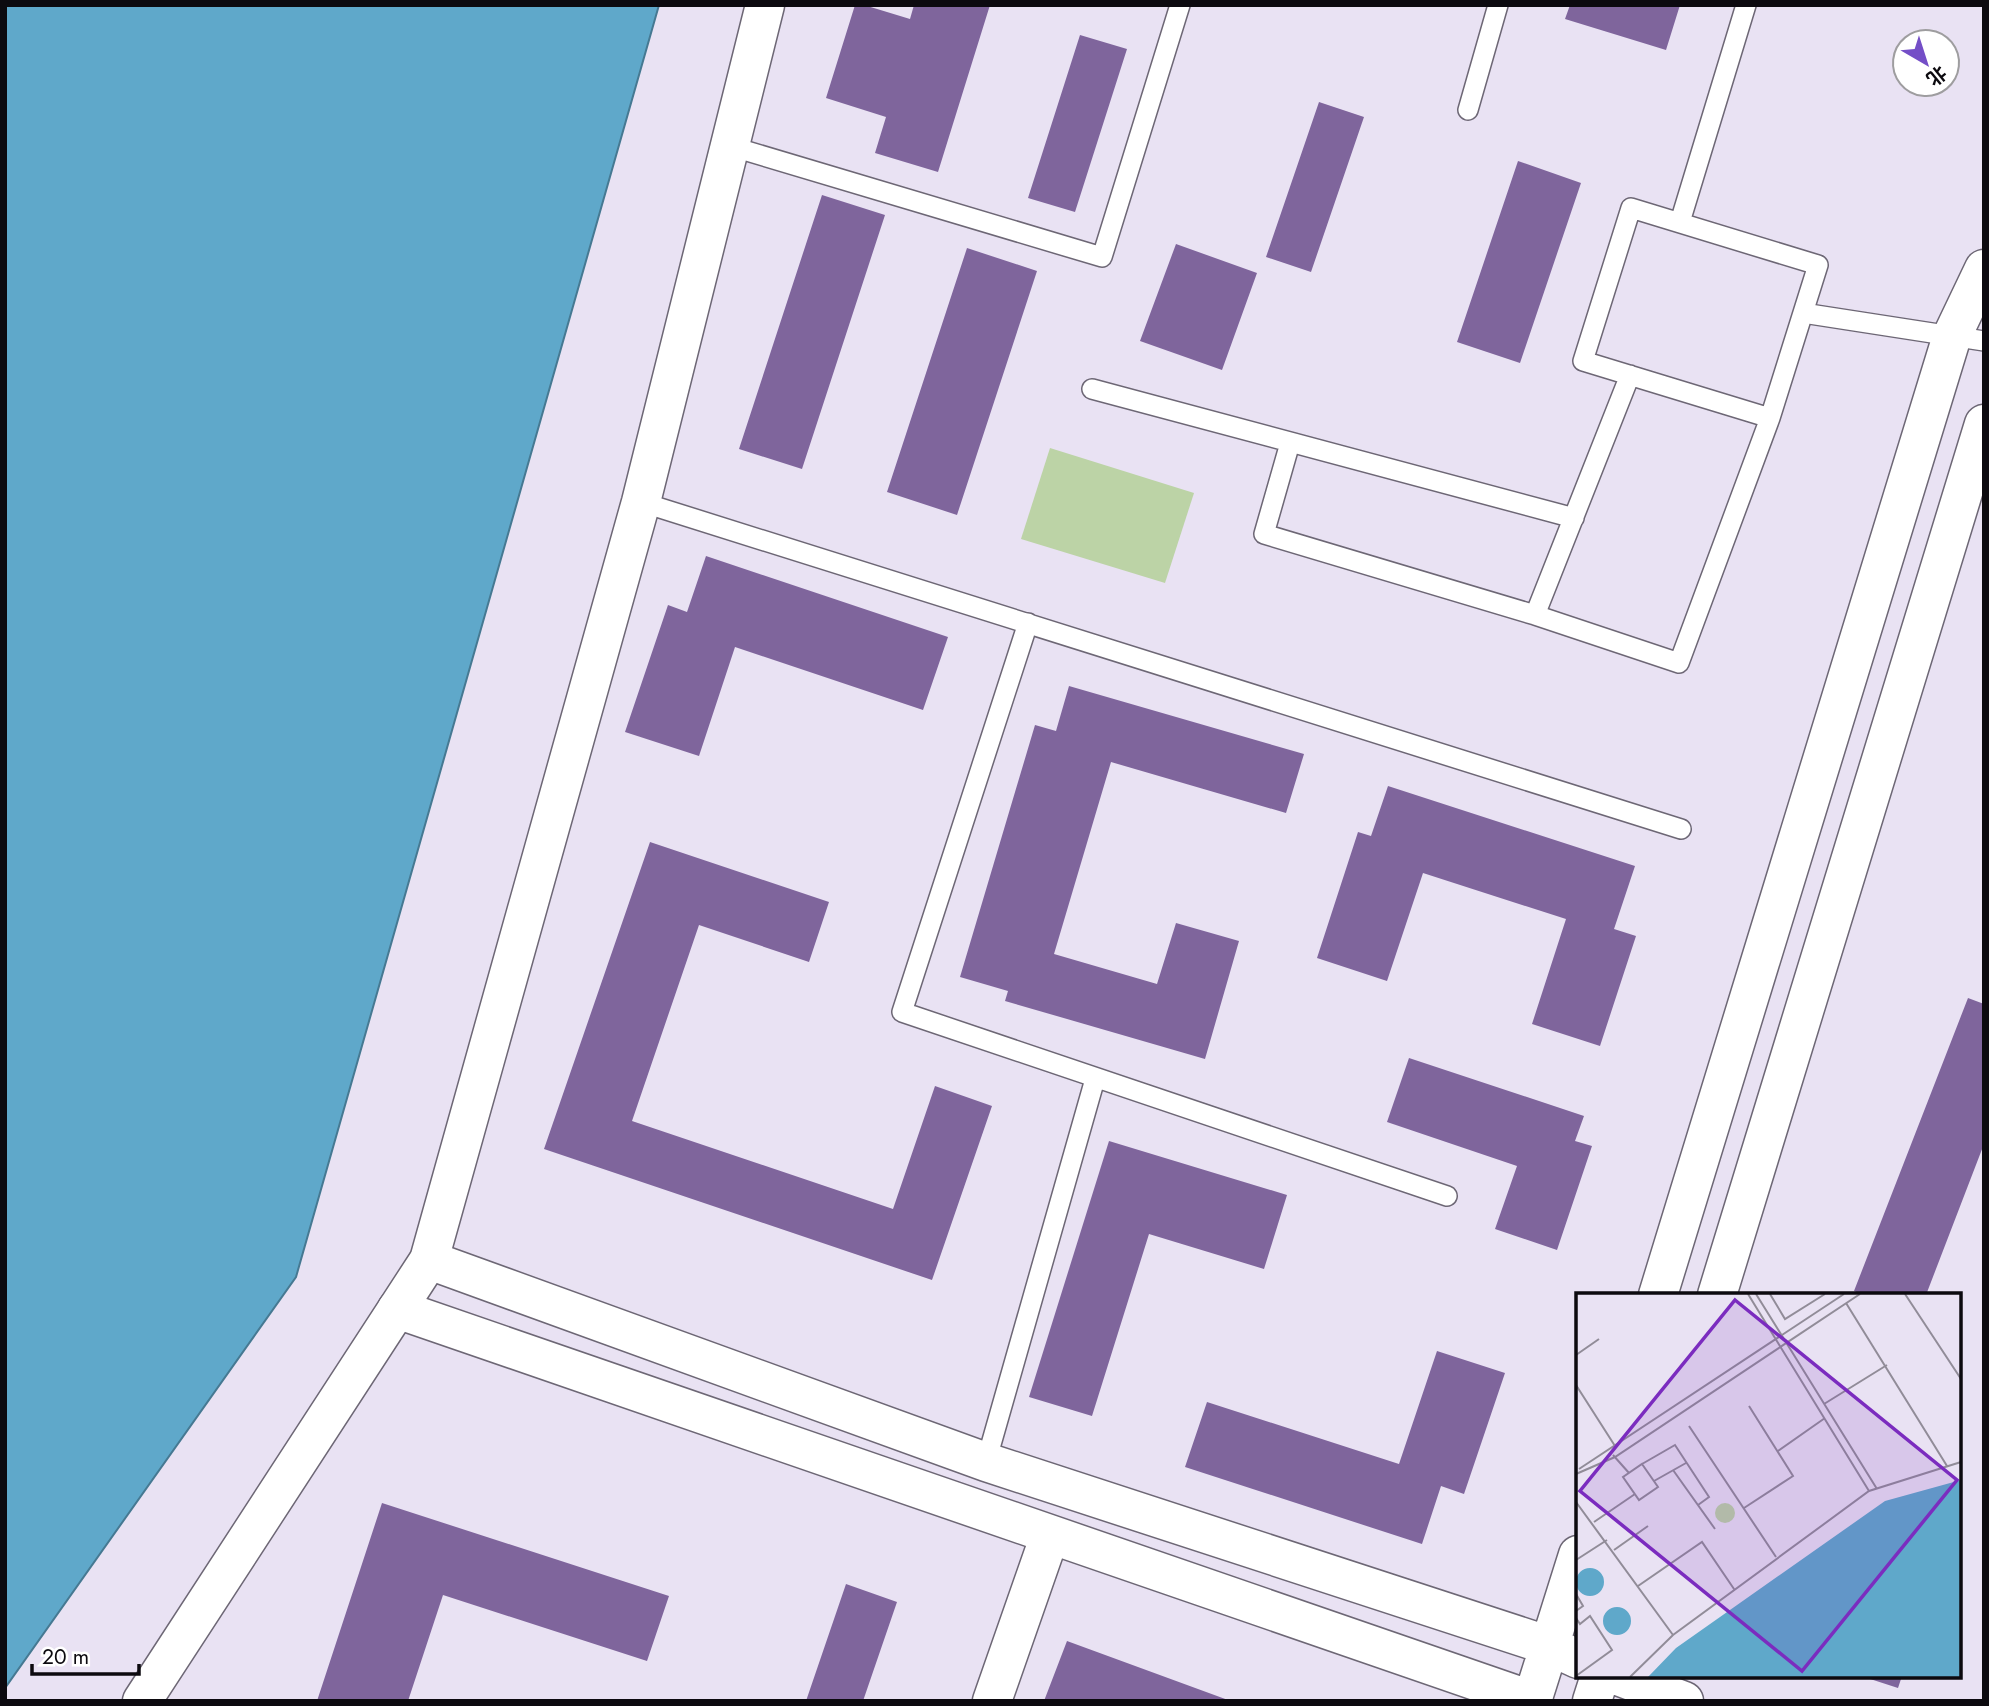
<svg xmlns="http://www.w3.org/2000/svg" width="1989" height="1706" font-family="Jost,'Noto Sans SC',sans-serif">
<rect width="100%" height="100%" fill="#e9e2f3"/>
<path fill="#bcd3a6" d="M1050 448 1194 493 1165 583 1021 539Z"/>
<path fill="#5fa8ca" stroke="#467992" stroke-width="2" d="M5 5H659L296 1277 5 1688Z"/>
<path fill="#7f659c" d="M855 5H864L910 19 914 5H990L938 172 875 153 886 117 826 98Z
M1570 5H1680L1666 50 1565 19Z
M1080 35 1127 49 1075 212 1028 198Z
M1319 102 1364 117 1311 272 1266 257Z
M1518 161 1581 183 1520 363 1457 342Z
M822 195 885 215 802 469 739 449Z
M1176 244 1257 273 1222 370 1140 341Z
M967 248 1037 271 957 515 887 492Z
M706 556 948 637 923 710 735 647 699 756 625 732 668 605 687 612Z
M1069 686 1304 754 1286 813 1111 762 1054 954 1157 984 1176 923 1239 941 1205 1059 1005 1001 1008 991 960 977 1035 725 1056 731Z
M1388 786 1635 866 1614 929 1636 936 1600 1046 1532 1024 1566 919 1423 873 1387 981 1317 958 1358 832 1371 836Z
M650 842 829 902 809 962 699 925 632 1121 893 1209 935 1086 992 1106 932 1280 544 1149Z
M1968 998 1984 1004V1144L1926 1295H1864L1854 1291Z
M1409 1058 1584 1116 1575 1141 1592 1146 1557 1250 1495 1229 1517 1166 1387 1122Z
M1109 1141 1287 1195 1264 1269 1149 1234 1092 1416 1029 1397Z
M1437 1351 1505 1373 1464 1494 1441 1486 1422 1544 1185 1467 1207 1402 1399 1464Z
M382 1503 669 1596 647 1661 443 1595 408 1701H317Z
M846 1584 897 1602 863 1701H806Z
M1067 1641 1228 1700V1701H1044Z
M1861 1676H1902L1898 1688Z"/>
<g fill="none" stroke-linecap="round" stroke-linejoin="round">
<defs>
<path id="lane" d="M1468 110 1498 5
M730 146 1102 257 1180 5
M1631 208 1818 265 1770 418 1583 361Z
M1680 222 1746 5
M1803 313 1984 341
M1092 389 1574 518
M1290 443 1264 534 1535 615 1679 663 1770 418
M641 502 1681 829
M1535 615 1630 375
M1028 623 902 1012 1447 1196
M986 1462 1095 1079"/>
<path id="street" d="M142 1701 429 1260 641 502 765 5
M992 1701 1050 1535"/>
<path id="secondary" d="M429 1260 986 1462 1550 1646 1578 1659
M1658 1295 1952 336 1984 269
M1717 1295 1984 424
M397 1309 1534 1701
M1618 1676 1684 1701
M1532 1701 1578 1555
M1592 1701 1600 1676"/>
</defs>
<use href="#lane" stroke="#6d6775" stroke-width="22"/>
<use href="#street" stroke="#6d6775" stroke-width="41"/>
<use href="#secondary" stroke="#6d6775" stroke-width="41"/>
<use href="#lane" stroke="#fff" stroke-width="19"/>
<use href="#street" stroke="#fff" stroke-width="38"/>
<use href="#secondary" stroke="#fff" stroke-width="38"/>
</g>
<g transform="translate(1576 1293)">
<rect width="385" height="385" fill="#e9e2f3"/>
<path d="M139 220a10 10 0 1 1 20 0a10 10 0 1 1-20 0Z" fill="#bcd3a6"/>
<path d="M385 187V384H72L100 355 309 208ZM0 289a14 14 0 1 1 28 0a14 14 0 1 1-28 0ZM27 328a14 14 0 1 1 28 0a14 14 0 1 1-28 0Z" fill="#5fa8ca"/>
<path fill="none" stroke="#918c98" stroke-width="2" d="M172 1 293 198M180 1 301 196M194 1 209 26 249 1M329 1 385 86M270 10 371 173M0 62 23 46M0 92 39 153M248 111 311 72M113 133 200 264M202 158 249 125M37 162 53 180M66 171 99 152 133 204 122 212M66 171 82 194 63 207 47 184ZM3 176 268 1M97 177 139 236M0 181 39 164 284 1M78 188 110 170M0 209 97 342M168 215 217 183 173 113M18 229 59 201M38 257 72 233M0 267 31 247M62 293 126 249 158 296M0 301 7 313 0 318M0 325 4 331 14 323 36 357 0 383M54 384 97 342 293 198 385 169"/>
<path fill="#7b2cbf" fill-opacity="0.15" stroke="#7b2cbf" stroke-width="3.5" d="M159 7 381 187 226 378 4 198Z"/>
<rect width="385" height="385" fill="none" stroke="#0c0a0f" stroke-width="3.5"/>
</g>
<rect width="1989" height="1706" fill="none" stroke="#0c0a0f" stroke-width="14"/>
<g transform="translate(1926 63) rotate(141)"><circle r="33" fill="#ffffff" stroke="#9e9d9f" stroke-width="2"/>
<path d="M0-5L12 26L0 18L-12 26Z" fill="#744ec7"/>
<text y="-10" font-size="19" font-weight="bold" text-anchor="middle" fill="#0c0a0f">北</text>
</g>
<path d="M32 1664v10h107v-10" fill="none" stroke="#0c0a0f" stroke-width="3.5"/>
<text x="42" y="1664" font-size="21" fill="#0c0a0f" stroke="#ffffff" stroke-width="5" paint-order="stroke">20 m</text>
</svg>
